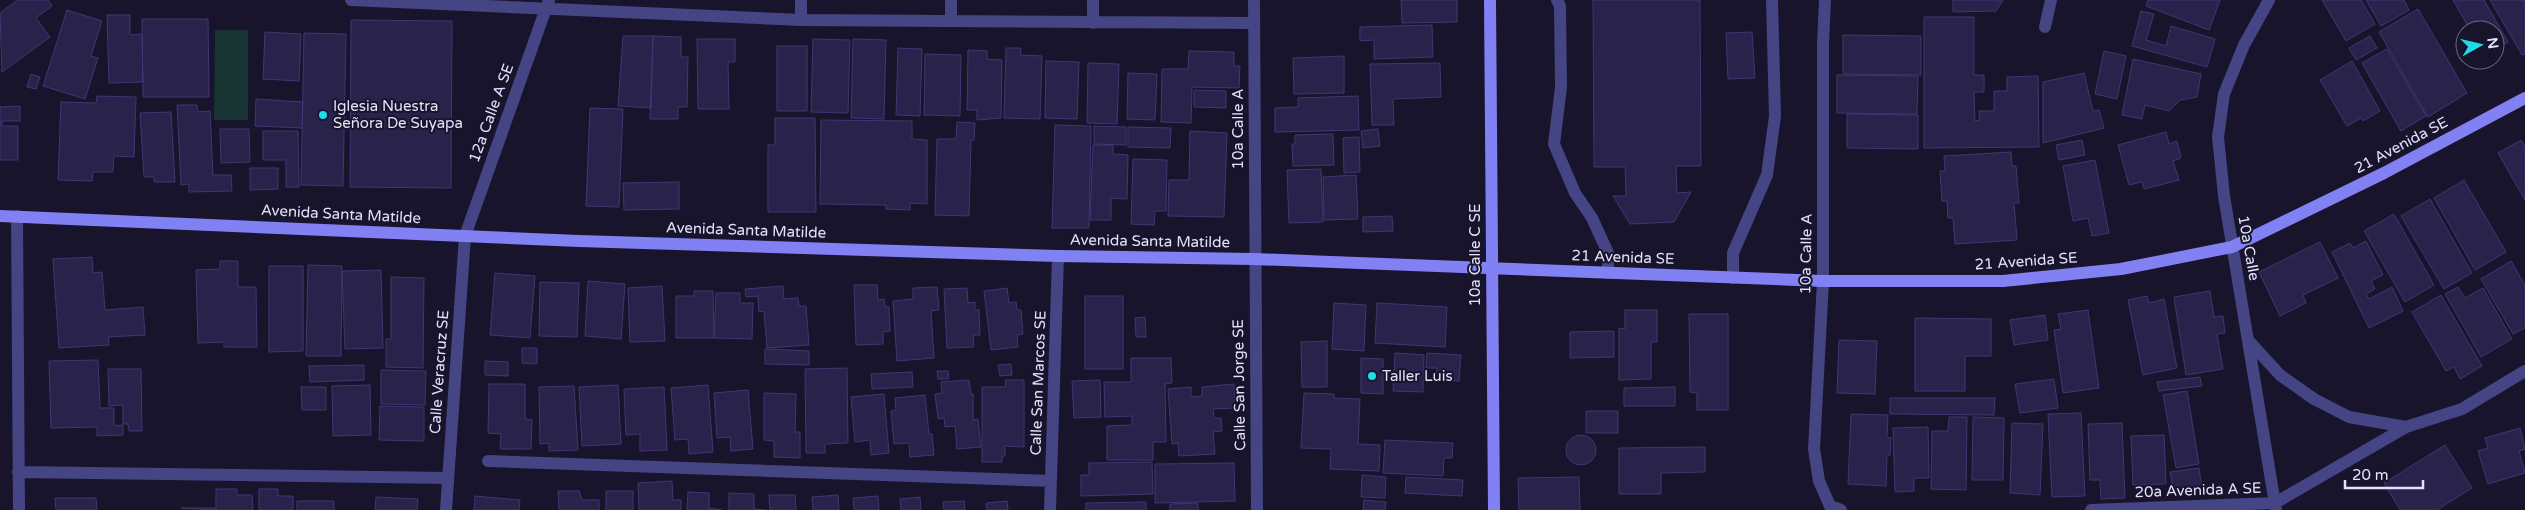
<svg xmlns="http://www.w3.org/2000/svg" width="2525" height="510" font-family="'Varela Round',sans-serif">
<rect width="100%" height="100%" fill="#18142b"/>
<path fill="#183432" d="M215 30H248V120H214Z"/>
<path fill="#29224a" stroke="#413673" d="M18 0H48L52 6 36 18 50 37 2 72 0 13Z
M1401 0H1457V22L1402 23Z
M1593 0H1700L1701 166H1676L1677 193 1691 192 1674 222 1630 224 1613 196H1626L1625 167H1594Z
M1953 0H2003L1996 11 1953 12Z
M2148 0H2220L2209 30 2146 6Z
M2322 0H2361L2375 24 2346 41Z
M2366 0H2404L2409 10 2381 26Z
M2453 0H2484L2508 42 2495 50V30H2470Z
M2490 0H2525V54L2522 55Z
M2418 9 2467 93 2428 117 2379 32Z
M67 10 102 21 91 56 98 58 85 99 43 86Z
M2141 11 2154 14 2146 40 2166 46 2171 26 2215 39 2207 67 2132 46Z
M107 15H130V35L142 34 143 82 109 83Z
M1924 17H1974V75H1984V92H1974L1975 121 1980 120 1979 111H1994V91H2007V77L2038 76 2039 147 1924 148Z
M142 19H208L209 97H143Z
M351 20 452 21 451 188 350 187Z
M1432 25 1433 57 1374 59V40L1360 41V27Z
M265 32 301 34 299 81 263 79Z
M1752 32 1755 78 1728 79 1726 33Z
M304 33 346 34 343 186 301 185Z
M1843 35 1921 36V75L1843 74Z
M623 36H653L651 108 618 106Z
M653 36 681 37V57H688L687 107H678V119H650Z
M2370 36 2377 48 2356 60 2349 48Z
M697 39H735V62H728L729 109H698Z
M813 39 850 40 848 113 811 112Z
M853 39 886 40 884 119 851 118Z
M777 46H807V111H777Z
M898 48 922 49 920 116 896 115Z
M1006 48H1021L1020 55 1042 56 1040 119 1004 118Z
M2387 49 2426 116 2401 131 2362 63Z
M968 50 987 51V59L1002 60 1001 118 977 120V110H967Z
M1189 51 1234 52V66H1240L1239 88 1192 87 1191 123 1161 122 1162 69H1188Z
M2104 51 2126 56 2117 99 2095 94Z
M925 54 961 55 960 116 924 115Z
M1344 56V93L1294 94 1293 58Z
M2133 59 2201 74 2197 97 2180 100 2169 111 2145 105 2142 119 2122 115Z
M1046 61 1079 62 1077 119 1045 118Z
M2352 61 2380 111 2363 121 2361 118 2347 126 2320 80Z
M1088 63 1119 64 1117 124 1087 123Z
M1440 63 1441 97 1393 99 1394 125H1372L1370 64Z
M1128 73 1157 74 1155 120 1127 119Z
M2084 73 2093 111 2099 110 2104 128 2043 143V82Z
M31 74 40 77 36 89 27 87Z
M1837 75 1918 76 1917 114 1837 113Z
M1194 90 1226 91V108L1194 107Z
M97 96 136 97 134 157 114 156 113 172H93L92 181 58 180 61 102 96 103Z
M1358 96 1359 130 1275 132V108L1298 107V98Z
M256 99 303 102 302 128 255 126Z
M177 105H197L198 112 210 111 213 175H231L232 191 189 192V184L181 185Z
M20 106V121H2V126H18V160H0V107Z
M590 108 623 109 619 207 586 206Z
M171 112 175 182H154V177H144L140 113Z
M1847 114 1918 115V149L1847 148Z
M775 118H815L816 212H768V145H775Z
M821 120 912 121V139L927 140V204L910 203V210L886 209V205L820 204Z
M957 122 975 123 974 140H971L969 216 935 215 937 139H956Z
M1055 125 1091 126 1089 228H1052Z
M1094 126 1126 127V145L1094 144Z
M1128 127 1171 128 1170 148 1128 147Z
M220 129H249L250 162 221 163Z
M1378 129 1380 146 1363 148 1361 131Z
M263 131H298L299 187H286V160H263Z
M1190 131 1227 133 1224 217 1168 216 1169 180H1189Z
M2166 132 2169 144 2177 141 2181 158 2173 161 2179 180 2144 189 2142 182 2129 185 2118 145Z
M1333 134 1334 165 1293 166 1292 144H1295V135Z
M1359 137 1360 172 1344 173 1343 138Z
M2082 140 2085 155 2059 160 2056 145Z
M2521 140 2525 147V200L2498 153Z
M1093 145H1113V154L1128 155 1127 199 1111 198V220H1090Z
M2011 152 2012 166H2016L2019 203H2014L2017 240 1955 244 1953 218H1948L1947 201H1942L1940 171H1945L1944 156Z
M1133 159 1167 160 1166 211H1155L1154 225 1131 224Z
M2095 160 2109 233 2092 236 2088 218 2073 221 2063 166Z
M250 168H278V189L250 190Z
M1321 169 1323 222 1289 223 1287 170Z
M1356 175 1358 219 1324 220 1323 177Z
M2464 180 2506 252 2475 270 2434 198Z
M679 182V209L624 210 623 183Z
M2430 199 2472 273 2444 289 2401 216Z
M2394 214 2434 285 2405 302 2364 231Z
M1392 216 1393 231 1363 232V217Z
M2366 241 2383 275 2371 281 2375 289 2366 294 2369 299 2392 287 2403 311 2369 328 2332 252 2350 243 2353 248Z
M2320 242 2338 278 2303 295 2306 303 2280 316 2259 272Z
M92 257 93 273 102 272 105 310 143 307 145 335 108 337 109 345 59 348 53 259Z
M220 261H238V287H256L257 347H224V342L198 343 196 270 220 269Z
M2511 261 2525 285V328L2513 334 2481 279Z
M308 265 342 266 341 356H306Z
M269 266H303V351L269 352Z
M381 270 383 348 345 349 342 271Z
M495 273 535 276 530 338 490 335Z
M391 277 424 278 423 368 386 367V339H391Z
M588 281 625 284 621 339 585 336Z
M540 282 579 283 577 337 539 336Z
M854 285H877L878 300 884 299 885 307H889L890 331 883 332V344L856 345Z
M662 286 665 341 630 342 628 288Z
M783 286 784 299 798 298 799 306H806L809 345 767 348 764 311 759 312 758 296 746 297 745 289Z
M937 287 939 310 931 311 934 358 897 361 893 301 913 299V288Z
M2458 287 2465 298 2483 288 2512 339 2481 357 2445 294Z
M967 288 968 303 975 302V310H979L980 335H973L974 347 947 348 944 289Z
M1007 288 1009 303 1016 302 1017 310H1021L1023 334 1017 335 1018 347 991 350 984 291Z
M694 291H713L714 338H676V296H694Z
M2210 291 2214 317 2223 316 2225 333 2217 334 2223 369 2186 375 2174 297Z
M716 293H740V303H753L752 339 714 338Z
M2441 295 2482 366 2460 379 2454 367 2446 371 2412 312Z
M1085 296H1123V369H1085Z
M2147 296 2149 303 2164 299 2177 368 2143 375 2128 300Z
M1334 303 1366 305 1364 351 1332 349Z
M1377 303 1447 307 1445 347 1375 343Z
M1625 310H1657V342H1651V379L1619 380V328L1625 329Z
M2088 310 2099 388 2063 393 2054 330 2061 329 2058 314Z
M1689 314H1728V410H1697V393L1690 392Z
M2045 315 2048 340 2014 345 2010 320Z
M1145 317 1146 337H1136L1135 318Z
M1915 318 1991 319V356H1965V391H1915Z
M1614 331V357L1570 358V332Z
M1839 340 1877 341 1875 394 1837 393Z
M1327 341V387H1302L1301 342Z
M522 348H537V364L522 363Z
M765 349 809 351V365L765 364Z
M1395 353 1424 355 1423 392 1393 391Z
M1427 353 1461 355 1459 381 1436 380 1437 368H1426Z
M1131 358H1171L1172 383 1165 384 1166 442H1153V460H1107V426L1132 425V416L1105 417 1104 382H1131Z
M1361 358 1383 359V394L1361 393Z
M98 360 100 408H114V426L123 425V435L97 436V427L51 428 49 361Z
M485 361 508 362V376L485 375Z
M1011 364 1012 375 1000 376 998 365Z
M364 365V380L310 382 309 366Z
M847 368 848 443 825 444V453H806L805 369Z
M108 369H141L142 431H129L128 424H123V405L109 406Z
M381 370 426 371 425 405 381 404Z
M937 371H948L949 379H938Z
M912 372 913 387 872 389 871 374Z
M2200 377 2202 386 2159 391 2157 382Z
M2054 379 2058 408 2020 413 2015 384Z
M969 380 971 394H973V420L978 419 981 447 957 449 955 426 945 427 944 418 938 419 935 394 942 393 941 382Z
M1005 380H1024V447L1005 446V456H1002V462H982V387H1006Z
M1100 380 1101 417 1074 418 1072 381Z
M489 384H525V419L532 420 531 449H500L501 434 488 433Z
M1234 384 1235 408 1213 409 1214 418H1221L1222 431 1213 432 1215 454 1179 456 1178 443 1172 444 1168 389 1191 387V397L1202 396V387Z
M370 385 371 435 333 436 332 386Z
M618 385 621 444 582 446 579 387Z
M708 385 713 452 689 454 688 439 675 440 671 388Z
M574 386 578 450 549 451V443L540 444 539 387Z
M301 387H326V410H302Z
M664 387 667 450 640 451V434L626 435 624 389Z
M1675 387V406H1624V388Z
M748 390 753 449 731 451 730 437 717 438 714 393Z
M2187 391 2199 464 2176 468 2163 395Z
M764 393 796 394 795 432H800V458L774 457V441L764 440Z
M1304 393 1334 394V398L1360 399 1358 444 1380 445 1379 471 1330 469 1331 449 1301 448Z
M884 394 889 453 871 455 870 440 855 442 851 397Z
M925 395 929 434H932L934 455 910 457 909 443 894 444 891 411 896 410 895 398Z
M1890 398H1995L1994 415 1890 414Z
M380 406 424 407V441L379 440Z
M1586 411H1618V433H1586Z
M2081 413 2085 496 2052 497 2048 414Z
M1851 414 1888 415 1887 437 1891 438 1890 455 1887 456 1886 486 1848 484Z
M1949 417H1967L1966 490 1931 489 1932 431H1948Z
M1973 417 2004 418 2003 480H1972Z
M2012 423 2043 424 2040 495 2010 493Z
M2122 423 2125 498 2101 499 2100 480H2090L2088 424Z
M1928 427 1929 478H1914V491L1895 492 1893 428Z
M2520 428 2525 449 2519 451 2525 473 2488 484 2478 451 2488 448 2485 438Z
M1566 450a15 15 0 1 1 30 0a15 15 0 1 1-30 0Z
M2164 435 2166 484 2133 485 2131 436Z
M1385 440 1453 443 1452 458H1444L1443 476 1383 473Z
M2445 445 2472 488 2437 510H2400L2384 483Z
M1705 447V472L1661 473V494H1619V448Z
M1152 462 1153 494 1081 496V475H1089V463Z
M1234 463 1235 501 1155 503V464Z
M2199 468 2202 488 2174 493 2170 472Z
M1362 475 1386 477 1385 498 1361 497Z
M1406 477 1463 480 1462 496 1405 493Z
M1579 477 1580 510H1519L1518 478Z
M672 481 673 500H681V510H639L638 483Z
M216 489H237V495H252L253 510H216Z
M259 489H278V496H293V510H259Z
M558 491H579L582 500H599V510H559Z
M606 491H633V510H606Z
M688 492 709 493V508L722 510H687Z
M729 493 754 494V509L767 510H729Z
M769 495H795L796 510H770Z
M838 495 839 510H813L812 497Z
M475 496 520 500 519 510H474Z
M878 496 879 510H854L853 498Z
M376 497 418 499 417 510H375Z
M920 497 921 510H901L900 499Z
M55 498H96L97 510H56Z
M1364 500 1386 502 1385 510H1363Z
M297 501H334V510H297Z
M964 501 965 510H944L943 502Z
M1007 501 1008 510H987L986 503Z
M1146 502V510H1086V503Z
M1198 503V510H1170V504Z
M181 508H216V510Z"/>
<g fill="none" stroke-linecap="round" stroke-linejoin="round">
<path stroke="#454485" stroke-width="12" d="M1557 0 1560 6 1561 87 1554 144 1575 193 1592 218 1608 253V273
M1733 278V253L1767 175 1775 116 1772 0"/>
<path stroke="#454485" stroke-width="12" d="M351 0 801 20 1254 23
M801 0V20
M1093 0V23
M1254 0 1257 510
M1825 0 1823 44V281L1814 449 1819 481 1830 506 1841 510
M2269 0 2244 45 2224 94 2218 137 2224 196 2276 510
M951 21V0
M2045 27 2051 0
M17 216 19 510
M2248 340 2280 375 2314 399 2349 417 2406 427 2462 409 2525 371
M488 461 1051 481
M18 472 448 478
M446 510 465 236 549 0
M1050 510 1058 256
M2091 510 2275 503 2406 427"/>
<path stroke="#8281f3" stroke-width="12" d="M1490 0 1494 510
M0 216 579 241 1058 256 1254 259 1823 281H2003L2121 269 2232 247 2384 173 2525 98"/>
</g>
<g fill="#20d9e9" stroke="#18142b" stroke-width="2">
<circle cx="323" cy="115" r="5"/>
<circle cx="1372" cy="376" r="5"/>
</g>
<g text-anchor="middle" dominant-baseline="central" stroke-width="4" stroke-linejoin="round" paint-order="stroke">
<g font-size="15" fill="#e3e1fc" stroke="#18142b" text-anchor="start">
<text x="333" y="106">Iglesia Nuestra<tspan x="333" dy="17">Señora De Suyapa</tspan></text>
<text x="1382" y="376">Taller Luis</text>
</g>
<g font-size="15" fill="#e3e1fc" stroke="#18142b">
<text transform="translate(491 113) rotate(-70)">12a Calle A SE</text>
<text transform="translate(1238 129) rotate(-90)">10a Calle A</text>
<text transform="translate(2401 145) rotate(-28)">21 Avenida SE</text>
<text transform="translate(341 214) rotate(3)">Avenida Santa Matilde</text>
<text transform="translate(746 230) rotate(2)">Avenida Santa Matilde</text>
<text transform="translate(1150 241) rotate(1)">Avenida Santa Matilde</text>
<text transform="translate(2249 248) rotate(80)">10a Calle</text>
<text transform="translate(1806 254) rotate(-89)">10a Calle A</text>
<text transform="translate(1475 255) rotate(-90)">10a Calle C SE</text>
<text transform="translate(1623 257) rotate(2)">21 Avenida SE</text>
<text transform="translate(2026 261) rotate(-4)">21 Avenida SE</text>
<text transform="translate(439 372) rotate(-86)">Calle Veracruz SE</text>
<text transform="translate(1038 383) rotate(-88)">Calle San Marcos SE</text>
<text transform="translate(1239 385) rotate(-91)">Calle San Jorge SE</text>
<text transform="translate(2198 490) rotate(-2)">20a Avenida A SE</text>
</g>
</g>
<g transform="translate(2480 45) rotate(82)"><circle r="24" fill="#18142b" stroke="#69667f"/>
<path d="M0-4L9 19L0 12L-9 19Z" fill="#20d9e9"/>
<text y="-8" font-size="14" font-weight="bold" text-anchor="middle" fill="#e3e1fc">N</text>
</g>
<path d="M2345 480v8h78v-8" fill="none" stroke="#e3e1fc" stroke-width="2.5"/>
<text x="2352" y="480" font-size="15" fill="#e3e1fc" stroke="#18142b" stroke-width="4" paint-order="stroke">20 m</text>
</svg>
